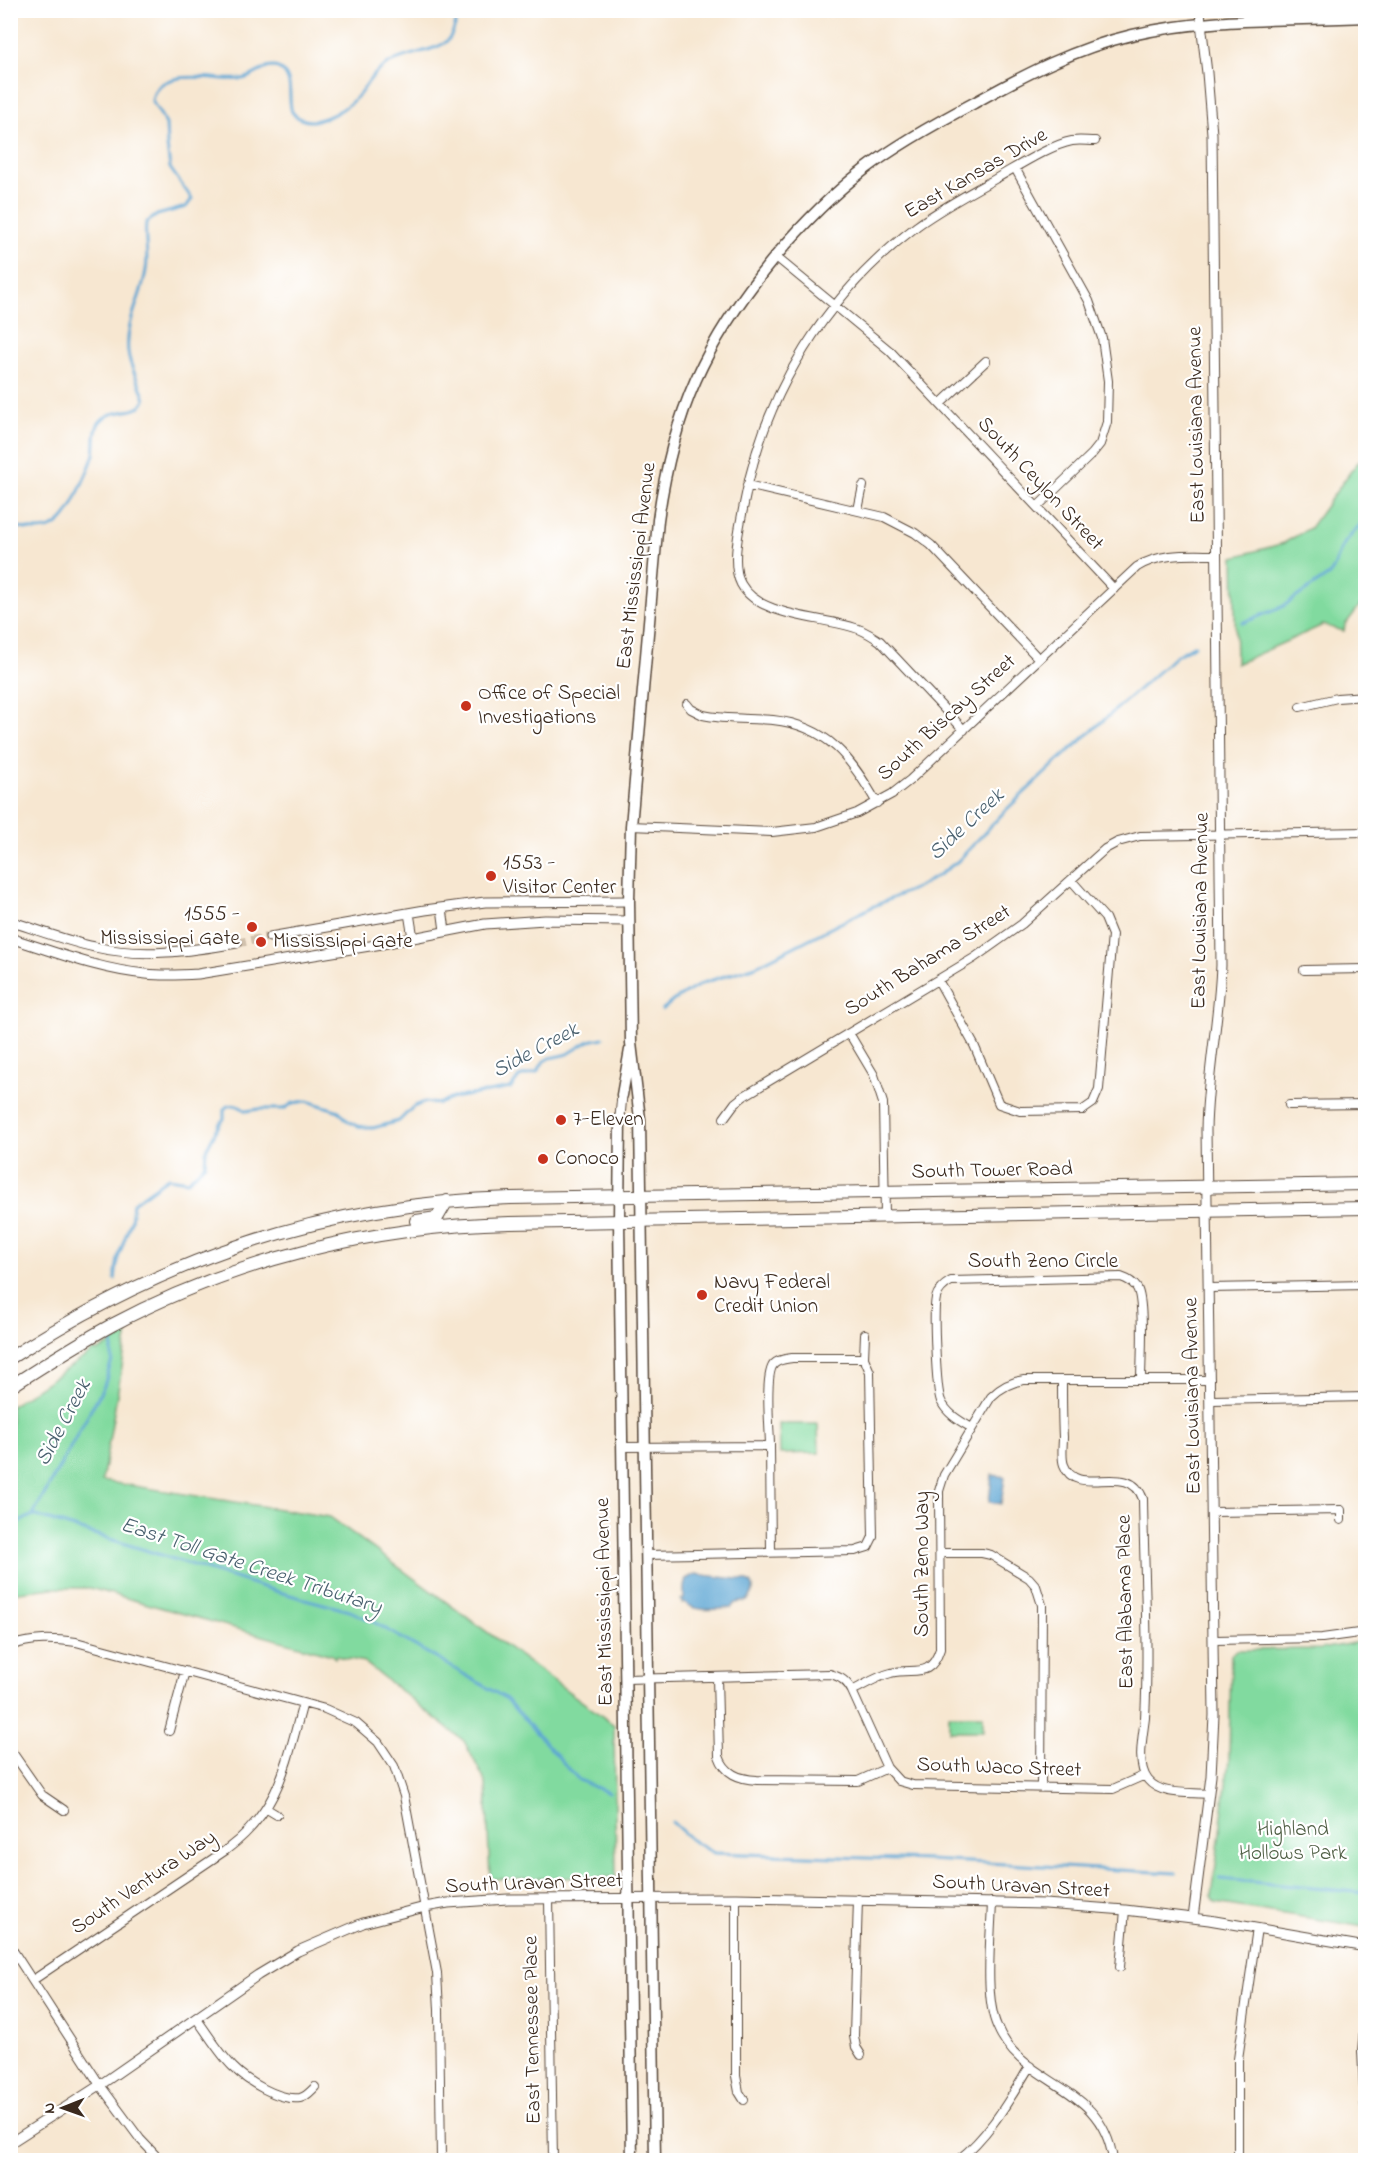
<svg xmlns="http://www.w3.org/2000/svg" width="1376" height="2171" font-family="'Indie Flower',sans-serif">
<rect width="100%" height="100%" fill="#fff"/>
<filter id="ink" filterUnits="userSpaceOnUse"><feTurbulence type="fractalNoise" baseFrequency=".0167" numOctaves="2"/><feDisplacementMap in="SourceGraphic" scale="12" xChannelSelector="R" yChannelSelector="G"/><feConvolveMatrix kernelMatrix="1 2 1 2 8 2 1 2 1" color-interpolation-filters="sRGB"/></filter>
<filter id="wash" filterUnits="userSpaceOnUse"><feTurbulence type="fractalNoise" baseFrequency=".008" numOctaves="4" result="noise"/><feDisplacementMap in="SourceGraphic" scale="24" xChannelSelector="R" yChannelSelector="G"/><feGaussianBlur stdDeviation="1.35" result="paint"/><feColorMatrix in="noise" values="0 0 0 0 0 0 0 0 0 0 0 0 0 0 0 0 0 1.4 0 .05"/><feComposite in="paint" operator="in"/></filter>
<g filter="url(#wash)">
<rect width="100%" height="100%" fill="#f7e7d1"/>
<path fill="#81da9f" stroke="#5e825e" stroke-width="1.5" d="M1365 454V599L1345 625 1344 631 1323 625 1236 664 1234 557 1284 543 1310 528 1351 471Z
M128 1332 102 1481 330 1517 614 1725 616 1877 490 1879 486 1783 464 1741 364 1662 336 1656 335 1658 332 1655 90 1588H52L11 1593V1406L95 1350 97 1352Z
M818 1424 819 1453 780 1454 779 1424Z
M1365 1641V1927L1215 1903 1212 1896 1229 1760 1231 1655 1236 1650 1321 1649Z
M949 1715H983V1731H949Z"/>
<path fill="#5ca5d3" stroke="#4c6878" stroke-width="1.5" d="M992 1475 1005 1477 1001 1504 989 1502Z
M695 1574 745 1580C757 1583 754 1593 747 1601L735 1603 731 1608C716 1609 696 1613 684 1602L682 1603 681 1600 684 1599V1587L686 1579Z"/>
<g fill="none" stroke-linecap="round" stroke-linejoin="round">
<path stroke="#5ca5d3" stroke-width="3" d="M10 525C56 540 66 522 82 484 86 475 91 465 94 454 96 444 93 432 99 423 112 405 138 418 145 400 141 383 130 370 128 352 125 322 142 298 146 270 149 254 144 239 146 223L157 215 186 207 192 199 170 168 167 146 166 124 152 101C156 64 219 82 242 79 254 78 268 61 280 69 295 80 287 99 292 112 309 133 342 112 357 97 363 91 367 82 374 75 379 70 386 65 392 62 407 53 438 51 448 40 455 32 456 20 460 10
M1242 623 1282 607 1329 575C1337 567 1337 554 1344 544 1351 534 1359 527 1366 517
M662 1010 674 1000 703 983 756 966 872 907 920 886 939 875 958 861 1005 811 1059 760 1176 656 1195 645
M115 1279 118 1258 131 1221 133 1203 168 1178 188 1181 205 1164 206 1150 220 1123 224 1119V1109C231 1102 240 1106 246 1111L259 1109H284L293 1103 307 1101 339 1111 348 1121 357 1126 373 1128 399 1121 413 1107 425 1102 438 1104 453 1098 511 1088 519 1077 537 1072 544 1061 550 1058 568 1054 589 1041 603 1038
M33 1515 104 1386 112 1360V1341
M10 1527 33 1515 279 1592 350 1611 372 1621 505 1698 579 1780 609 1793
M672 1822 694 1842 714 1853 928 1860 1176 1873
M1220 1879 1366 1893"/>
</g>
</g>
<g filter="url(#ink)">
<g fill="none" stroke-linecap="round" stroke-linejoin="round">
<path stroke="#d1c1ad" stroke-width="9" stroke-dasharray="9 4.5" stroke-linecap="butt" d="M237 943 270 937"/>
<defs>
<path id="minor" d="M1201 23V10
M1015 168 1089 301 1102 338 1108 381 1107 422 1100 444 1092 454 1037 507
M776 257 890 351 1114 589
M940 404 986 361
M747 485 884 517 915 533 931 545 1039 659
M858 510 863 486
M687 704 691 709 703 715C726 720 749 718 773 720 828 726 851 758 877 803
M1300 707 1337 698 1366 696
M964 730 880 641C874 637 868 633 861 630 827 616 760 619 741 584 730 564 740 526 744 504 764 392 827 294 917 226 942 208 968 194 995 179 1015 168 1050 145 1072 141 1079 140 1087 141 1095 141
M631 826 772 832 816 827 857 813 892 794 910 780 1137 567C1161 552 1190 555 1217 555
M1304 970 1366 969
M938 980 974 1045 999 1104 1020 1111 1083 1110 1093 1103 1099 1089 1112 935 1105 918 1071 880
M849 1033 874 1075 883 1103 885 1216
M1289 1105 1366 1104
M724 1118 735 1103 744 1096 974 958 1022 924 1105 849 1118 842 1140 836 1366 832
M1209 1288 1366 1285
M1062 1380C1062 1399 1062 1418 1063 1437 1063 1446 1061 1457 1064 1465 1077 1500 1129 1459 1143 1499 1144 1572 1149 1645 1145 1718 1143 1736 1136 1765 1148 1780 1161 1796 1190 1792 1209 1794
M1211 1400 1366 1397
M972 1428C960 1421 947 1414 941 1401 936 1389 933 1311 936 1298 938 1290 944 1285 951 1281L1121 1277C1127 1279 1133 1282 1137 1288 1145 1302 1141 1361 1141 1380
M770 1446 771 1552
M622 1447 770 1446C770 1430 764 1373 774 1364 779 1359 786 1359 792 1358H864L865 1334
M1213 1512 1341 1510V1520
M940 1553H982L991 1555 1029 1578 1036 1586 1042 1605 1041 1788
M647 1555 855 1551 868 1547 873 1537 870 1372 864 1358
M1215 1640 1322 1638 1366 1632
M10 1646C32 1638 54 1639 76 1642L325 1709 356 1723 378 1742 394 1766 404 1796 437 1973 439 2010 441 2160
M717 1677 719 1756C725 1774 739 1779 757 1780L858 1781 887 1768
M625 1679 830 1674C841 1677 847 1681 852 1691L887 1768 899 1781 913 1785 1113 1789 1145 1775
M852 1691C864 1685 878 1676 891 1673 914 1667 930 1680 940 1649L939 1491 944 1475 991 1397C1000 1388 1010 1382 1024 1380H1210
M169 1731 185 1671
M10 1749 42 1795 64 1810
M267 1809 277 1815
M736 1898V2076L739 2092 744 2100
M549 1899 553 2160
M858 1899 854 2036 856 2047 861 2055
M992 1902C991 1936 984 1997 997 2026 1022 2088 1102 2081 1113 2160
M10 1946 100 2085 140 2139 160 2160
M1120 1967 1125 1910
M33 1980 226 1850C280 1810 286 1764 303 1703
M1366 2008 1362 2051 1366 2127
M196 2018C208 2034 219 2053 233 2067 247 2081 279 2101 300 2098 306 2097 311 2091 315 2087
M958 2160C990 2135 1009 2100 1030 2066
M1238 2160V2059L1257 1928"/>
<path id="tertiary" d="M442 908 445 931
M409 913 413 938
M10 921C38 930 66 941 95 947 142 958 190 951 237 943
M270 937 425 910 485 902 629 901
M10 938C55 952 100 970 146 974 164 976 181 975 198 974L382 944 485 924 545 920 629 921
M620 1117 622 1095
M1193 1918 1211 1776 1214 1715 1206 1130C1207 1074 1219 1020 1221 965L1212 134 1207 73 1201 23
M10 2143 100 2085 258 1975 298 1951 363 1923 425 1907 448 1903 508 1899 736 1898 1045 1904 1125 1910 1209 1920 1366 1947"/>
<path id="secondary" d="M622 1095 630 1050
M620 1117 619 1221 632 2160
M655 2160 640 1119 631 1043 629 901 631 826 658 520C673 412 705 341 775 257 802 225 830 196 864 170 898 144 936 123 974 103 1024 75 1076 48 1132 35 1210 17 1286 21 1366 17"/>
<path id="primary" d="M416 1221 437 1218 447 1201
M10 1358C165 1258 325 1203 511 1198L1366 1184
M10 1387C44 1365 77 1344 112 1325 234 1260 372 1226 510 1223L1366 1208"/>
</defs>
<use href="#minor" stroke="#574639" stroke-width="10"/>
<use href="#tertiary" stroke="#574639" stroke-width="11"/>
<use href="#secondary" stroke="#574639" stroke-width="13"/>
<use href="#primary" stroke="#574639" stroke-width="14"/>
<use href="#minor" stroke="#fff" stroke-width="8"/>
<use href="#tertiary" stroke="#fff" stroke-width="9"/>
<use href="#secondary" stroke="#fff" stroke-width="10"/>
<use href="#primary" stroke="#fff" stroke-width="12"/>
</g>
</g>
<g fill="#c8321e" stroke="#fff" stroke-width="2">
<circle cx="466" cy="706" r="6"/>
<circle cx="491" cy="876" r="6"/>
<circle cx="252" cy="927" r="6"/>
<circle cx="261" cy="942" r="6"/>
<circle cx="561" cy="1120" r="6"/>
<circle cx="543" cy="1159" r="6"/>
<circle cx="702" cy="1295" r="6"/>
</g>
<g text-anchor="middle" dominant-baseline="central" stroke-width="4.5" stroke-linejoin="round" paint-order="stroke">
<g font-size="21" fill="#3b2a1e" stroke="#fff">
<text transform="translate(976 174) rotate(-30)">East Kansas Drive</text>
<text transform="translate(1197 425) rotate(-91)">East Louisiana Avenue</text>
<text transform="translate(1040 484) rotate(47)">South Ceylon Street</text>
<text transform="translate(637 566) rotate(-83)">East Mississippi Avenue</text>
<text transform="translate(947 718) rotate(-42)">South Biscay Street</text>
<text transform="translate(1201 911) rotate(-89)">East Louisiana Avenue</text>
<text transform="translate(928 961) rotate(-32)">South Bahama Street</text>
<text transform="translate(992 1171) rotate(-1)">South Tower Road</text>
<text x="1043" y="1262">South Zeno Circle</text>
<text transform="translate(1193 1396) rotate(-91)">East Louisiana Avenue</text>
<text transform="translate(923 1564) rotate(-90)">South Zeno Way</text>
<text transform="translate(605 1602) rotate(-91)">East Mississippi Avenue</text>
<text transform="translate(1126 1602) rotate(-91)">East Alabama Place</text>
<text transform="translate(999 1768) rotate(2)">South Waco Street</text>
<text transform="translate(144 1883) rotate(-34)">South Ventura Way</text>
<text transform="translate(534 1884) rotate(-2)">South Uravan Street</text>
<text transform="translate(1021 1887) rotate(3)">South Uravan Street</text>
<text transform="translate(533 2030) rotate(-91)">East Tennessee Place</text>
</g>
<g font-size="21" fill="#3b2a1e" stroke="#fff" text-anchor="start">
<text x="478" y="694">Office of Special<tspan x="478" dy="24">Investigations</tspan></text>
<text x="503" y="864">1553 -<tspan x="503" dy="24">Visitor Center</tspan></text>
<text x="240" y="915" text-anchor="end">1555 -<tspan x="240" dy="24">Mississippi Gate</tspan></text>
<text x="273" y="942">Mississippi Gate</text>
<text x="573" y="1120">7-Eleven</text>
<text x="555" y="1159">Conoco</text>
<text x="714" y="1283">Navy Federal<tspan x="714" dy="24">Credit Union</tspan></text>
</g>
<g font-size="21" fill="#505f45" stroke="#fff">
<text x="1293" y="1830">Highland<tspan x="1293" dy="24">Hollows Park</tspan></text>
</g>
<g font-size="22" font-style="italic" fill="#4a616f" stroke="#fff">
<text transform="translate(967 825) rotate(-43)">Side Creek</text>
<text transform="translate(536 1051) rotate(-28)">Side Creek</text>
<text transform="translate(64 1423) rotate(-62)">Side Creek</text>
<text transform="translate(251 1567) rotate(18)">East Toll Gate Creek Tributary</text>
</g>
</g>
<rect width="1376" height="2171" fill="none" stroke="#fff" stroke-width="36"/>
<g transform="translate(63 2108) rotate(269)" stroke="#ffffff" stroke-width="4.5" paint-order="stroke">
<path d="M0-4.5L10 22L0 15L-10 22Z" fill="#3b2a1e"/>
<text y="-9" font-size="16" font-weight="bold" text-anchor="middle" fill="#3b2a1e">N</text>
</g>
</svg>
